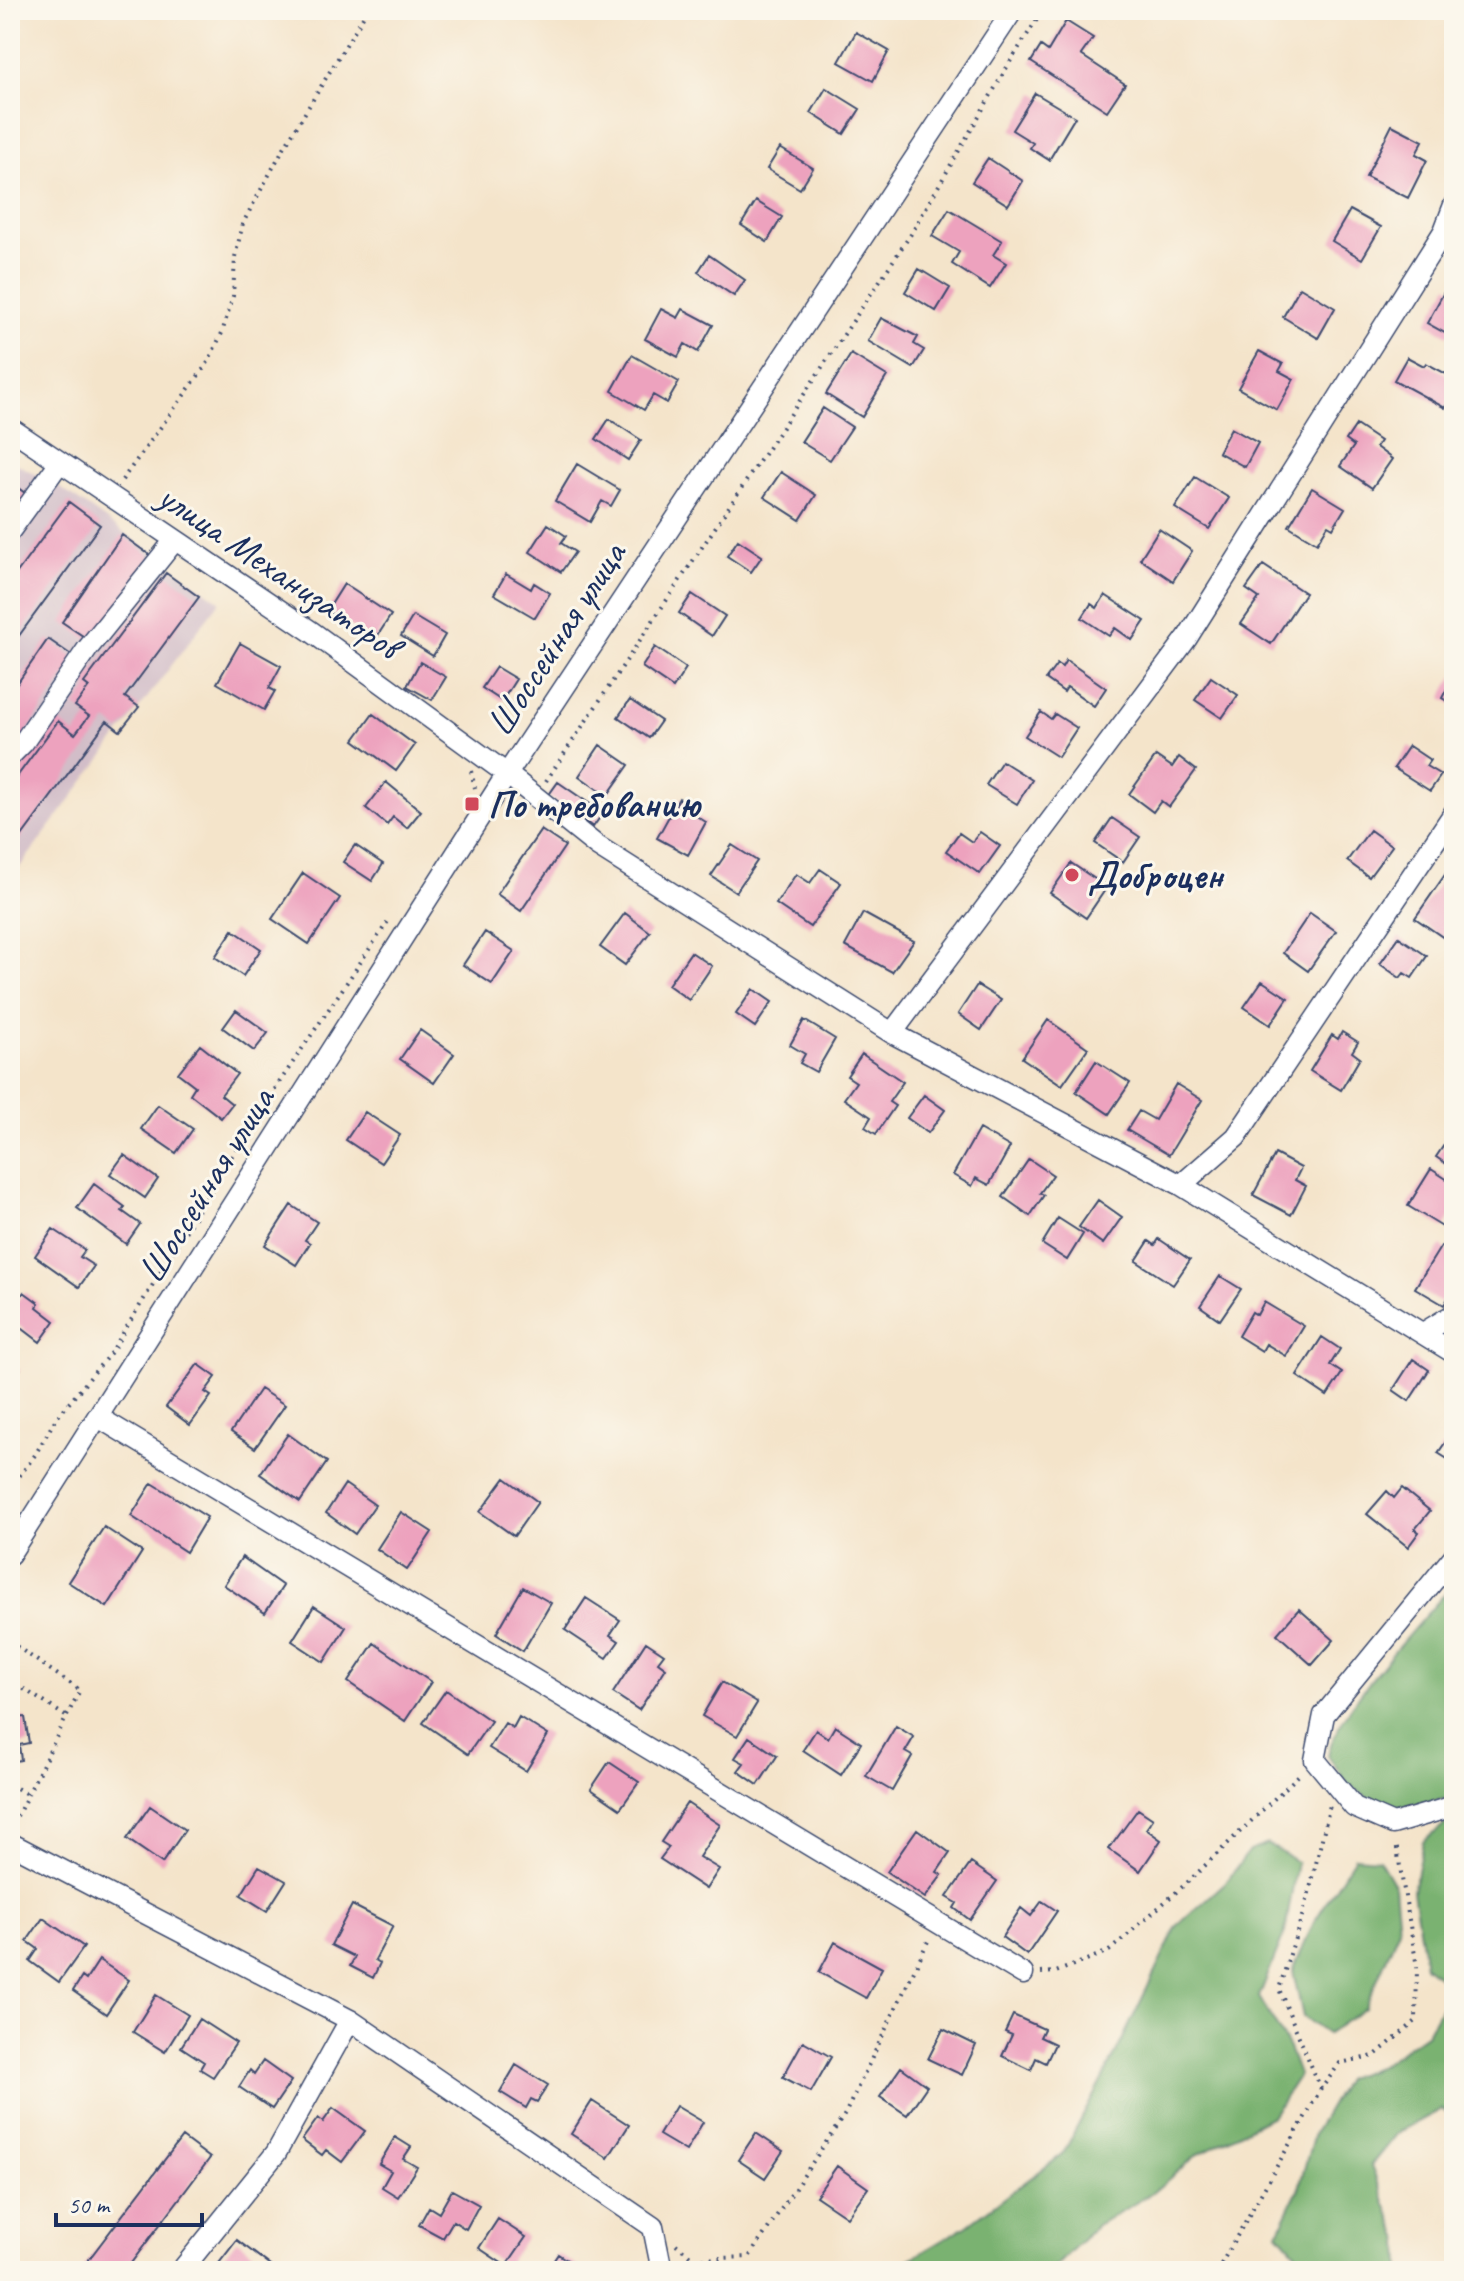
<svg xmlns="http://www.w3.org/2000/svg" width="1464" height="2281" font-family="Caveat,sans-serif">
<rect width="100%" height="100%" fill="#fbf7ec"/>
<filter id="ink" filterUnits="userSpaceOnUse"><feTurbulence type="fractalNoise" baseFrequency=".0125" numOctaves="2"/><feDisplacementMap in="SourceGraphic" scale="16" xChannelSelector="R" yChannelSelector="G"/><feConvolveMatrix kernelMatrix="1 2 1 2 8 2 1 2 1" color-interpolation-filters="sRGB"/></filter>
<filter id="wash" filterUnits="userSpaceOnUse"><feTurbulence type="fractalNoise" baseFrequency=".006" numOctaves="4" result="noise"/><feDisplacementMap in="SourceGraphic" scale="32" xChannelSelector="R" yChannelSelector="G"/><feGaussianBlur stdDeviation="1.8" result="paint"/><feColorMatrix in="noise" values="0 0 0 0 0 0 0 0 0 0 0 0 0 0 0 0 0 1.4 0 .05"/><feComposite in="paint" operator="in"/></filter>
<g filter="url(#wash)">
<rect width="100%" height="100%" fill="#f4e4ca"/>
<path fill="#d2bdc8" d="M10 460 62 489 220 601 10 880Z"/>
<path fill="#7ab271" stroke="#4a7068" stroke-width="2" d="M1454 1583V1795L1450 1798 1387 1810 1349 1785 1328 1756C1334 1712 1422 1621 1454 1583Z
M1454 1817V1967L1440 1978 1425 1966 1413 1891 1423 1841Z
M1268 1844 1297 1862 1285 1932 1259 1997 1289 2048 1299 2075 1272 2116 1197 2155 1151 2194 1097 2225 1051 2271H901L902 2264 966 2226 1063 2154 1116 2053 1177 1926 1227 1881 1249 1851Z
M1355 1857 1379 1859 1395 1886 1399 1929 1365 2008 1327 2034 1303 2017 1293 1971 1314 1922Z
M1454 1991V2119L1442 2109 1397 2133 1371 2165 1400 2240 1401 2271H1312L1278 2232 1299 2188 1314 2133 1346 2078 1380 2066 1427 2033 1448 1994Z"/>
<g id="blocks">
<path fill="#eda2be" d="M1066 21 1093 38 1081 55 1125 84 1107 111 1031 62 1041 46 1048 51Z
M856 32 889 51 873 81 839 62Z
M826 88 860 109 844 134 811 113Z
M1035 93 1075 117 1049 160 1030 148 1033 143 1012 130Z
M1392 125 1423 141 1416 154 1427 160 1408 198 1366 177Z
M780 148 813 168 800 189 767 169Z
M988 158 1023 181 1008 205 972 182Z
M756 201 782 217 767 242 741 225Z
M949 209 1002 241 993 255 1006 263 990 288 952 264 959 252 932 236Z
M1350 210 1381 227 1362 259 1332 241Z
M709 255 745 280 734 296 698 272Z
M919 269 950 288 936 311 905 292Z
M1448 285 1454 289V338L1427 323Z
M1300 287 1335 308 1318 338 1283 317Z
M661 309 678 318 683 309 713 325 698 352 685 344 678 357 645 339Z
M881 318 918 337 914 344 924 350 913 368 868 341Z
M1259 351 1283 364 1279 371 1294 379 1277 410 1238 388Z
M851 354 887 376 862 417 826 394Z
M632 355 679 382 667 403 653 395 644 410 612 391Z
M1407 357 1424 366 1426 363 1454 378V392L1445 408 1394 380Z
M823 408 852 427 830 460 801 442Z
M609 419 641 440 628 460 596 439Z
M1356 425 1380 441 1376 447 1392 459 1372 488 1340 466 1354 446 1346 440Z
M1231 428 1258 443 1245 467 1218 452Z
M577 464 620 490 611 506 602 501 590 522 555 501Z
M781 472 816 495 800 520 764 497Z
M1195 477 1229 498 1209 529 1175 508Z
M10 482 29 496 10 522Z
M1312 488 1345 508 1333 528 1328 525 1317 543 1289 526Z
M69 502 100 525 10 648V613L15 607 10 603V582Z
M548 524 566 536 561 543 575 552 561 572 530 552Z
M1159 529 1192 551 1173 581 1140 559Z
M122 535 151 556 92 642 62 622Z
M738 540 762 556 751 572 727 556Z
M1263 565 1305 593 1271 644 1241 624 1259 598 1246 589Z
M166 573 199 597 125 697 139 707 120 731 107 721 10 852V786L58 721 75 734 89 716 75 706 89 687 84 683Z
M506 574 531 589 534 583 550 593 535 618 494 594Z
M344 584 391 615 374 641 327 611Z
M692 594 725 616 712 636 679 613Z
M1105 595 1145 621 1132 640 1115 628 1109 636 1082 618 1091 604 1097 608Z
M413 616 445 635 433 656 401 636Z
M48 639 77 659 23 737 10 728V694Z
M240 643 281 666 269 688 275 691 264 710 217 683Z
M655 647 686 668 673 688 642 667Z
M1066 660 1106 688 1094 706 1067 687 1064 692 1046 679 1057 664 1062 667Z
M420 662 446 677 432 700 407 686Z
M496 667 516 679 502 701 482 688Z
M1454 675V705L1442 698Z
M1211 677 1238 695 1222 718 1195 700Z
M630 700 661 721 649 738 618 717Z
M1041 712 1051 719 1055 714 1077 728 1058 757 1025 736Z
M373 714 415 745 396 771 354 740Z
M600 745 629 765 607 796 579 776Z
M1409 746 1430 760 1426 766 1441 775 1430 791 1394 768Z
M1156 756 1172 767 1179 757 1196 770 1169 807 1161 801 1153 812 1129 794Z
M1002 761 1032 780 1017 804 986 785Z
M386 782 421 811 407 828 393 817 387 825 366 808Z
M558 782 603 813 593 827 548 796Z
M679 798 697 808 693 814 706 822 688 855 657 838Z
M1112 818 1140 837 1123 862 1095 843Z
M541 830 565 846 521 911 497 894Z
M1370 830 1392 846 1369 877 1347 861Z
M980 832 1000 846 980 874 946 851 959 833 972 842Z
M355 845 383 864 372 881 343 862Z
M732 845 757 861 736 892 711 876Z
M1071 863 1107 887 1086 918 1050 893Z
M820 869 841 883 810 927 776 904 796 874 810 883Z
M1447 872 1454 877V923L1444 938 1415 918Z
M303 873 340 898 309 944 272 919Z
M625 913 650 932 625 965 600 947Z
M863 913 914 941 892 972 845 946Z
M1310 913 1336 931 1308 971 1283 953Z
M233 930 261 949 243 976 215 957Z
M485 932 514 951 492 984 463 965Z
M1399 937 1427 956 1412 978 1404 973 1400 978 1380 964Z
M691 952 712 966 689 1000 668 985Z
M1262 981 1288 998 1270 1025 1244 1007Z
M977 985 1001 1000 981 1030 958 1014Z
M753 989 772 1002 755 1027 736 1014Z
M236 1010 268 1033 254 1051 223 1028Z
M804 1020 835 1039 816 1072 800 1063 805 1054 790 1045Z
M1048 1020 1088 1048 1062 1085 1022 1058Z
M420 1030 454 1054 434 1083 400 1059Z
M1342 1032 1358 1042 1352 1052 1360 1058 1341 1090 1310 1071 1332 1035 1338 1039Z
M200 1045 237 1074 221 1095 232 1104 221 1118 190 1094 195 1086 178 1073Z
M862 1054 903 1082 889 1102 895 1106 876 1134 865 1127 871 1117 844 1099 856 1082 847 1076Z
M1096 1061 1130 1083 1109 1114 1076 1092Z
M1176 1084 1202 1100 1169 1155 1127 1130 1139 1111 1155 1120Z
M924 1095 945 1110 928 1133 907 1118Z
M158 1105 193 1129 176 1153 141 1129Z
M365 1112 400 1135 381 1163 346 1140Z
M979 1129 1010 1147 989 1185 976 1178 972 1186 953 1175Z
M1452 1133 1454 1134V1169L1436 1157Z
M1275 1154 1301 1168 1295 1180 1306 1186 1291 1215 1253 1195Z
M124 1155 158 1179 145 1198 110 1174Z
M1029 1159 1053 1175 1040 1193 1044 1195 1030 1216 1003 1197Z
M1431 1169 1454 1184V1212L1444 1228 1408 1206Z
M94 1184 125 1207 122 1211 140 1224 126 1244 77 1208Z
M1098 1200 1122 1217 1103 1244 1079 1227Z
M291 1205 317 1222 305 1240 310 1243 296 1265 265 1245Z
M1058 1218 1083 1234 1067 1260 1042 1244Z
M53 1229 85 1250 80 1257 94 1266 79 1287 35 1256Z
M1159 1239 1190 1260 1173 1285 1136 1261 1149 1241 1155 1245Z
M1441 1246 1454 1254V1288L1444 1305 1415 1288Z
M1220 1276 1241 1289 1220 1320 1200 1306Z
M24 1292 39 1303 37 1307 55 1321 40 1342 10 1319V1311Z
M1264 1302 1304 1326 1286 1356 1266 1344 1262 1351 1238 1336 1252 1312 1257 1315Z
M1322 1337 1340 1349 1330 1365 1342 1373 1327 1396 1297 1376Z
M1413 1359 1429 1370 1409 1401 1393 1390Z
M10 1363 20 1370 10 1384Z
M198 1364 216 1377 205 1392 211 1396 190 1425 166 1407Z
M260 1389 285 1405 255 1448 231 1432Z
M1454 1430V1463L1438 1453Z
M288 1434 327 1462 300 1502 260 1474Z
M505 1478 538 1502 514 1536 480 1512Z
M152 1483 207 1517 186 1552 131 1516Z
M345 1484 375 1505 355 1534 326 1513Z
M1402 1488 1430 1511 1415 1529 1419 1532 1408 1547 1367 1514 1387 1491 1394 1498Z
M401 1512 432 1532 407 1570 377 1549Z
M104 1527 142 1552 107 1607 68 1582Z
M242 1557 283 1586 265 1613 224 1585Z
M523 1587 551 1603 523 1651 496 1634Z
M586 1598 620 1620 610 1635 619 1641 607 1658 565 1630Z
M314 1606 346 1627 324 1662 292 1641Z
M1299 1609 1334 1640 1312 1665 1277 1634Z
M646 1642 664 1654 658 1662 666 1668 639 1710 613 1693Z
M374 1643 431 1682 405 1721 348 1682Z
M722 1682 757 1703 737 1736 702 1716Z
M446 1690 491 1721 468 1754 423 1723Z
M14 1695 17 1718 25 1717 29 1743 19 1745 21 1760 10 1762V1696Z
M519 1717 548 1735 526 1771 489 1748 505 1723 513 1728Z
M835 1726 861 1743 841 1775 803 1750 816 1730 828 1738Z
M896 1726 914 1737 905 1752 912 1756 892 1791 866 1776Z
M749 1737 777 1756 758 1785 738 1771 744 1763 735 1758Z
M609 1762 639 1782 620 1809 591 1789Z
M687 1803 720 1825 699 1857 719 1869 706 1889 660 1859 669 1847 661 1842Z
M150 1806 185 1830 162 1863 127 1839Z
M1138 1809 1153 1819 1146 1829 1161 1840 1140 1871 1109 1849Z
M917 1829 950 1853 937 1872 942 1875 925 1898 887 1872Z
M971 1863 997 1881 970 1920 954 1908 957 1903 947 1897Z
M259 1866 286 1881 267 1911 241 1895Z
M1042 1901 1057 1911 1027 1955 1002 1937 1021 1908 1031 1916Z
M352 1905 393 1926 375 1960 380 1963 373 1978 350 1966 355 1957 331 1945Z
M43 1918 84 1947 59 1982 30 1961 38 1949 27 1941Z
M835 1942 882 1968 866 1998 819 1972Z
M99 1960 129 1980 106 2014 73 1991 82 1977 86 1980Z
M156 1995 188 2015 165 2052 133 2032Z
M1013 2015 1044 2029 1040 2037 1055 2044 1046 2063 1036 2058 1031 2070 1002 2056 1012 2035 1005 2032Z
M199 2019 236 2043 213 2077 200 2069 204 2062 181 2047Z
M943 2029 976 2045 962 2075 928 2059Z
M803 2041 831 2057 811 2092 783 2077Z
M263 2061 291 2081 272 2109 239 2087 250 2070 254 2074Z
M516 2065 548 2085 537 2102 531 2099 526 2108 500 2092Z
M901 2067 927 2086 907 2115 880 2097Z
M592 2101 629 2125 608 2158 571 2134Z
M676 2106 703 2122 686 2151 659 2135Z
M333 2108 365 2131 342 2162 326 2150 322 2155 302 2140 318 2118 323 2122Z
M756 2133 783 2151 765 2178 738 2160Z
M182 2137 210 2158 125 2271H80Z
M395 2137 411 2147 403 2159 417 2167 398 2197 382 2187 391 2171 379 2164Z
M837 2166 868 2188 847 2217 816 2196Z
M452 2190 479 2205 466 2229 453 2221 443 2238 419 2225 429 2207 439 2213Z
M498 2219 526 2237 506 2266 479 2248Z
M237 2240 271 2266 267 2271H213Z
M558 2254 584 2271H539L543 2266 548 2269Z"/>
</g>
</g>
<g filter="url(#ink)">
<use href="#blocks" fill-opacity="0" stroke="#3c4a6e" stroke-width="2"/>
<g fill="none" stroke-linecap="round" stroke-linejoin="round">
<defs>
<path id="minor" d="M10 428 312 632 507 774 597 846 892 1033 1181 1185 1454 1353
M10 531 60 462
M10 756 23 743 88 648 175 540
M892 1033 1187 638 1444 231 1454 205
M1181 1185 1236 1137 1454 813
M1423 1333 1454 1314
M98 1417 1023 1974
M10 1554 507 774 1013 10
M1454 1556 1324 1715 1315 1760 1354 1807 1393 1824 1454 1806
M10 1843 350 2020 653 2227 662 2271
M181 2271 276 2153 350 2020"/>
</defs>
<use href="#minor" stroke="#3c4a6e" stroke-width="23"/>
<path stroke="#3c4a6e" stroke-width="4" stroke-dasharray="2 6" stroke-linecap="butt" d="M122 480 207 364 222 333 233 296 235 257 243 223 282 151 367 10
M471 771 475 788
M546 781 911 234 1010 62 1043 10
M10 1489 35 1455 55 1420 112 1351 254 1120 389 920
M10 1642 80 1690 12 1826
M10 1680 67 1717
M10 1784 28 1795
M1041 1973 1056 1972 1109 1951 1190 1880 1302 1772
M1321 2089 1279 1989 1308 1897 1330 1805
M676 2244 694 2259 749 2257 845 2114 930 1937
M1217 2271 1321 2089 1340 2063 1374 2056 1416 2021 1417 1967 1396 1843"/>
<use href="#minor" stroke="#fff" stroke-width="20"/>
</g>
</g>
<g fill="#d1495b" stroke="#fbf7ec" stroke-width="3">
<rect x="464" y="796" width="16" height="16" rx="4"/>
<circle cx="1072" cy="875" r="8"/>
</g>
<g text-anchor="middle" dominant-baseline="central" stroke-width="6" stroke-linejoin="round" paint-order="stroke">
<g font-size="38" fill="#1b2f5e" stroke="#fbf7ec">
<text transform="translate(279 571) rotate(34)">улица Механизаторов</text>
<text transform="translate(556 639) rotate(-57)">Шоссейная улица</text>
<text transform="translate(206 1185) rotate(-58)">Шоссейная улица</text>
</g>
<g font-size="38" font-weight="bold" fill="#1b2f5e" stroke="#fbf7ec" text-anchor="start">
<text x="488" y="804">По требованию</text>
<text x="1088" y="875">Доброцен</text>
</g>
</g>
<rect width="1464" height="2281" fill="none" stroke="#fbf7ec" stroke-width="40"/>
<path d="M56 2213v12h146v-12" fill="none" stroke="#1b2f5e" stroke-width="4"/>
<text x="68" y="2213" font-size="24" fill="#1b2f5e" stroke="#fbf7ec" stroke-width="6" paint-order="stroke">50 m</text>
</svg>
